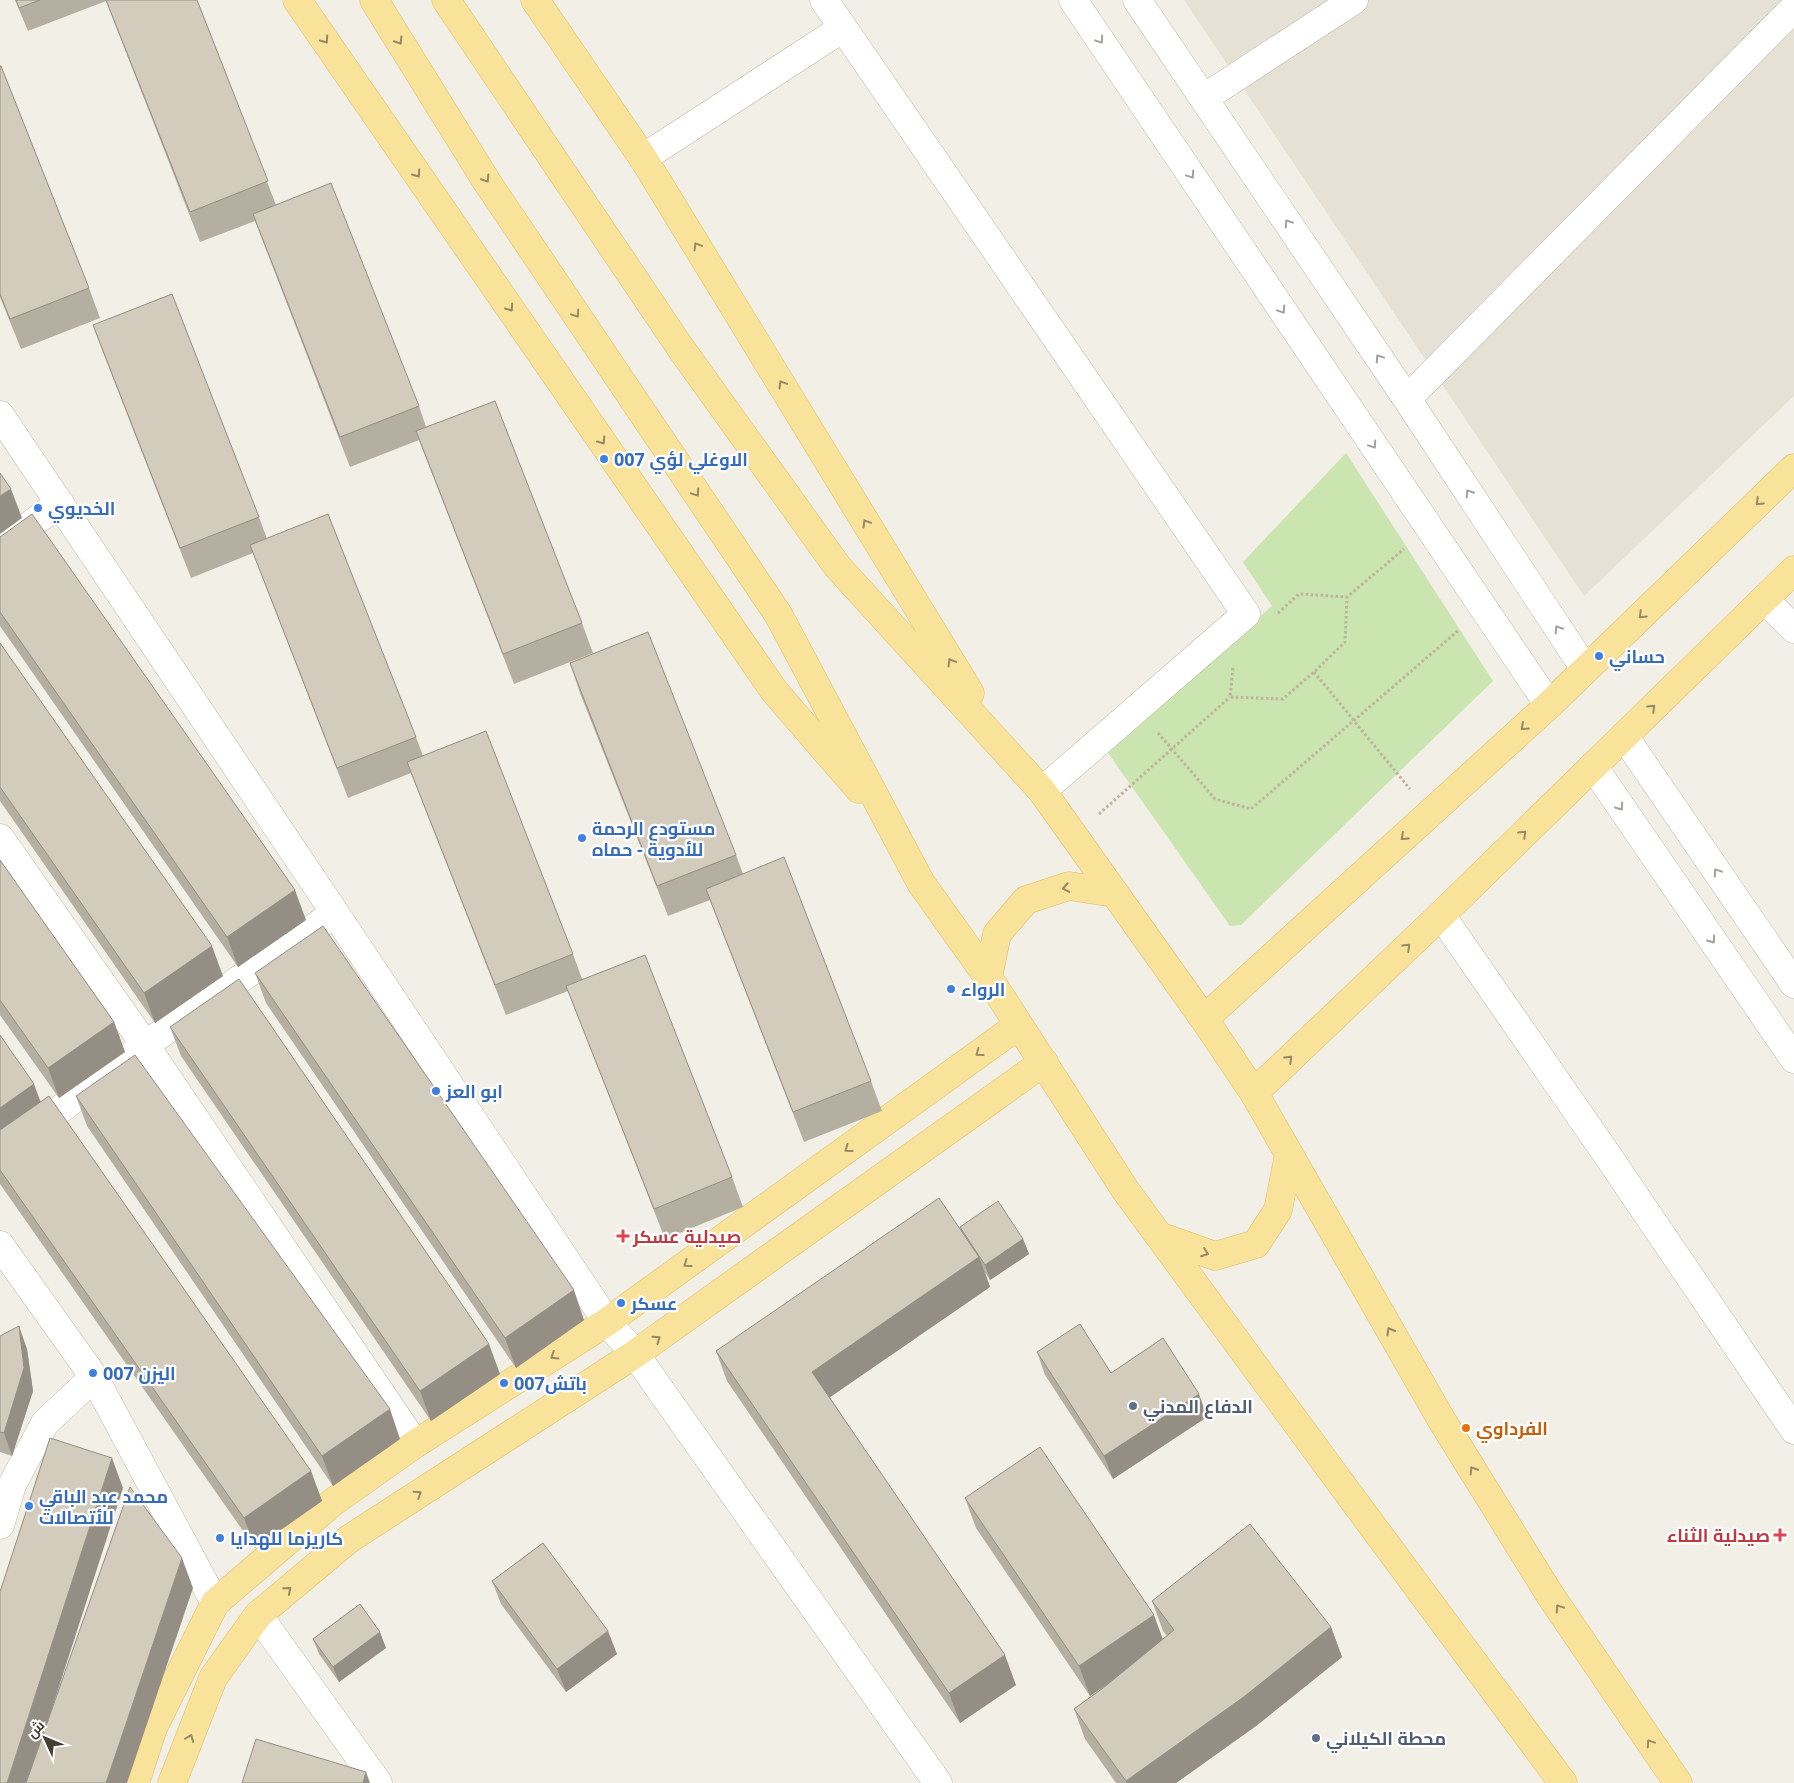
<svg xmlns="http://www.w3.org/2000/svg" width="1794" height="1783" font-family="'Open Sans',Cairo,sans-serif">
<rect width="100%" height="100%" fill="#f2efe6"/>
<path fill="#e6e1d5" d="M1184 0H1794V396L1584 596Z"/>
<path fill="#cbe5b1" d="M1346 453 1493 681 1241 925 1230 926 1106 750 1272 606 1243 562Z"/>
<g fill="none" stroke-linecap="round" stroke-linejoin="round">
<defs>
<path id="minor" d="M824 0 1246 614 1042 791
M1073 0 1549 705
M1137 0 1407 399 1585 669
M1204 98 1354 0
M643 158 843 28
M1407 399 1794 8
M0 415 335 913 607 1322 635 1354 938 1783
M0 547 60 503
M1764 599 1794 629
M1624 736 1794 984
M1593 766 1794 1059
M0 838 145 1045 415 1444
M1441 915 1610 1159 1794 1430
M0 1155 145 1045 335 913
M0 1245 94 1377 215 1603
M0 1525 12 1485 45 1423 94 1377
M258 1615 378 1783"/>
<path id="major" d="M297 0 775 692 859 789
M374 0 487 182 778 614 921 883 988 977 1126 1191 1348 1493 1563 1783
M446 0 682 350 837 566 1042 791 1204 1019 1254 1093 1441 1419 1550 1595 1678 1783
M535 0 643 158 970 693
M988 977 997 934 1026 900 1069 886 1114 893
M1204 1019 1549 705 1794 468
M1254 1093 1441 915 1794 570
M1159 1236 1215 1256 1256 1244 1278 1210 1289 1154
M135 1783 153 1728 215 1603 333 1502 415 1444 607 1322 1019 1025
M172 1783 213 1678 258 1615 349 1539 635 1354 1044 1062"/>
</defs>
<use href="#minor" stroke="#c0baac" stroke-width="29"/>
<use href="#major" stroke="#ddc069" stroke-width="29"/>
<path stroke="#beb39b" stroke-width="3" stroke-dasharray="2.5 2.5" stroke-linecap="butt" d="M1278 613 1299 594 1347 597 1404 549
M1233 668 1230 697 1283 699 1314 672 1345 642 1347 597
M1314 672 1410 789
M1158 733 1215 799 1251 809 1459 630
M1099 814 1230 697"/>
<use href="#minor" stroke="#fff" stroke-width="28"/>
<use href="#major" stroke="#f9e299" stroke-width="28"/>
</g>
<path fill="#b5afa2" d="M15 0H197L276 205 419 406 426 427 582 623 593 653 514 684 419 440 350 467 255 221 200 242 106 1 28 31Z
M0 66 89 288 100 318 21 349 0 297Z
M93 325 259 517 267 539 416 737 423 756 573 954 582 979 732 1177 743 1207 665 1239 568 991 506 1015 411 773 348 798 253 553 191 578 104 355Z
M0 537 306 920 238 967 0 626Z
M0 643 223 976 155 1023 0 801Z
M570 663 736 855 743 874 871 1081 882 1111 804 1142 710 900 668 916 580 693Z
M0 860 114 1022 125 1052 59 1098 0 1015Z
M255 973 584 1320 516 1368 266 1003Z
M170 1027 500 1374 431 1421 181 1056Z
M0 1035 41 1102 311 1471 322 1501 255 1548 0 1184Z
M76 1096 400 1439 333 1486 87 1126Z
M960 1227 1023 1239 1029 1254 990 1280 985 1272 990 1287 830 1397 1016 1685 960 1723 727 1381 716 1351 961 1230Z
M0 1336 27 1349 33 1391 12 1456 0 1452Z
M1037 1352 1207 1417 1113 1479 1045 1375Z
M965 1498 1163 1639 1167 1636 1163 1631 1152 1601 1331 1627 1342 1657 1256 1726 1176 1783H1116L1085 1739 1074 1709 1110 1682 1090 1696 976 1528Z
M492 1581 617 1654 566 1692 501 1604Z
M313 1639 386 1648 339 1682 319 1654Z"/>
<path fill="#948e84" d="M11 489 22 518 0 534V496Z
M295 890 306 920 238 967 227 937Z
M212 946 223 976 155 1023 144 993Z
M114 1022 125 1052 59 1098 48 1068Z
M34 1084 45 1114 0 1146V1108Z
M1023 1239 1029 1254 990 1280 985 1265Z
M979 1257 990 1287 823 1402 812 1372Z
M574 1290 584 1320 516 1368 505 1338Z
M19 1326 27 1349 33 1391 12 1456 4 1433Z
M489 1344 500 1374 431 1421 420 1391Z
M1199 1394 1207 1417 1113 1479 1104 1456Z
M390 1409 400 1439 333 1486 322 1456Z
M112 1458 123 1488 28 1783H7Z
M311 1471 322 1501 255 1548 244 1518Z
M182 1558 193 1588 127 1783H106Z
M1154 1615 1165 1645 1090 1696 1079 1666Z
M1331 1627 1342 1657 1256 1726 1176 1783H1126V1781Z
M608 1631 617 1654 566 1692 557 1669Z
M380 1632 386 1648 339 1682 333 1667Z
M1005 1655 1016 1685 960 1723 949 1693Z
M366 1772 370 1783H363Z"/>
<path fill="#d3cbbc" stroke="#948e84" d="M16 0H40L19 8Z
M106 0H197L268 181 190 212Z
M0 66H1L89 288 10 319 0 294Z
M331 183 419 406 340 437 253 214Z
M172 294 259 517 180 548 93 325Z
M495 401 582 623 503 654 416 431Z
M0 473 11 489 0 496Z
M32 514 295 890 227 937 0 612V537Z
M328 514 416 737 337 768 250 545Z
M648 632 736 855 657 886 570 663Z
M0 643 212 946 144 993 0 787Z
M486 731 573 954 495 985 407 762Z
M784 857 871 1081 793 1112 706 889Z
M0 860 114 1022 48 1068 0 1000Z
M323 926 574 1290 505 1338 255 973Z
M645 955 732 1177 654 1209 566 986Z
M239 979 489 1344 420 1391 170 1027Z
M0 1035 34 1084 0 1108Z
M135 1055 390 1409 322 1456 76 1096Z
M49 1096 311 1471 244 1518 0 1170V1130Z
M939 1198 979 1257 812 1372 1005 1655 949 1693 716 1351Z
M998 1201 1023 1239 985 1265 960 1227Z
M1080 1324 1111 1373 1163 1338 1199 1394 1104 1456 1037 1352Z
M19 1326 24 1368 4 1433 0 1432V1336Z
M50 1438 112 1458 7 1783H0V1592Z
M1040 1447 1154 1615 1079 1666 965 1498Z
M130 1487 182 1558 106 1783H26Z
M1250 1524 1331 1627 1245 1696 1126 1781 1074 1709 1103 1688 1174 1630 1152 1601Z
M543 1543 608 1631 557 1669 492 1581Z
M360 1604 380 1632 333 1667 313 1639Z
M256 1739 366 1772 363 1783H242Z"/>
<defs><path id="oneway-chevron" d="M-2-3.5L2.5 0L-2 3.5" fill="none" stroke-width="1.6" stroke-linecap="round" stroke-linejoin="round" transform="scale(1.25)"/></defs>
<g stroke="#968963">
<use href="#oneway-chevron" transform="translate(325 40) rotate(55)"/>
<use href="#oneway-chevron" transform="translate(399 41) rotate(58)"/>
<use href="#oneway-chevron" transform="translate(417 174) rotate(55)"/>
<use href="#oneway-chevron" transform="translate(486 179) rotate(57)"/>
<use href="#oneway-chevron" transform="translate(697 246) rotate(-121)"/>
<use href="#oneway-chevron" transform="translate(510 308) rotate(55)"/>
<use href="#oneway-chevron" transform="translate(576 314) rotate(56)"/>
<use href="#oneway-chevron" transform="translate(782 384) rotate(-121)"/>
<use href="#oneway-chevron" transform="translate(602 441) rotate(55)"/>
<use href="#oneway-chevron" transform="translate(696 493) rotate(56)"/>
<use href="#oneway-chevron" transform="translate(1759 502) rotate(136)"/>
<use href="#oneway-chevron" transform="translate(866 523) rotate(-121)"/>
<use href="#oneway-chevron" transform="translate(1642 615) rotate(136)"/>
<use href="#oneway-chevron" transform="translate(951 662) rotate(-121)"/>
<use href="#oneway-chevron" transform="translate(1652 708) rotate(-44)"/>
<use href="#oneway-chevron" transform="translate(1524 727) rotate(138)"/>
<use href="#oneway-chevron" transform="translate(1523 834) rotate(-44)"/>
<use href="#oneway-chevron" transform="translate(1404 837) rotate(138)"/>
<use href="#oneway-chevron" transform="translate(1066 888) rotate(170)"/>
<use href="#oneway-chevron" transform="translate(1407 947) rotate(-44)"/>
<use href="#oneway-chevron" transform="translate(979 1053) rotate(144)"/>
<use href="#oneway-chevron" transform="translate(1289 1059) rotate(-44)"/>
<use href="#oneway-chevron" transform="translate(848 1149) rotate(144)"/>
<use href="#oneway-chevron" transform="translate(1205 1253) rotate(20)"/>
<use href="#oneway-chevron" transform="translate(687 1264) rotate(144)"/>
<use href="#oneway-chevron" transform="translate(1390 1331) rotate(-120)"/>
<use href="#oneway-chevron" transform="translate(657 1339) rotate(-35)"/>
<use href="#oneway-chevron" transform="translate(554 1356) rotate(148)"/>
<use href="#oneway-chevron" transform="translate(1473 1470) rotate(-122)"/>
<use href="#oneway-chevron" transform="translate(418 1494) rotate(-33)"/>
<use href="#oneway-chevron" transform="translate(288 1590) rotate(-40)"/>
<use href="#oneway-chevron" transform="translate(1559 1608) rotate(-124)"/>
<use href="#oneway-chevron" transform="translate(190 1738) rotate(-69)"/>
<use href="#oneway-chevron" transform="translate(1650 1743) rotate(-124)"/>
</g>
<g stroke="#a2a09a">
<use href="#oneway-chevron" transform="translate(1100 40) rotate(56)"/>
<use href="#oneway-chevron" transform="translate(1191 175) rotate(56)"/>
<use href="#oneway-chevron" transform="translate(1288 223) rotate(-124)"/>
<use href="#oneway-chevron" transform="translate(1282 310) rotate(56)"/>
<use href="#oneway-chevron" transform="translate(1379 358) rotate(-124)"/>
<use href="#oneway-chevron" transform="translate(1373 445) rotate(56)"/>
<use href="#oneway-chevron" transform="translate(1469 493) rotate(-123)"/>
<use href="#oneway-chevron" transform="translate(1558 629) rotate(-123)"/>
<use href="#oneway-chevron" transform="translate(1620 807) rotate(55)"/>
<use href="#oneway-chevron" transform="translate(1717 872) rotate(-124)"/>
<use href="#oneway-chevron" transform="translate(1712 940) rotate(55)"/>
</g>
<g fill="#3f7fe0" stroke="#fff" stroke-width="2">
<circle cx="604" cy="459" r="5"/>
<circle cx="38" cy="508" r="5"/>
<circle cx="1599" cy="656" r="5"/>
<circle cx="582" cy="838" r="5"/>
<circle cx="951" cy="989" r="5"/>
<circle cx="436" cy="1091" r="5"/>
<circle cx="621" cy="1303" r="5"/>
<circle cx="93" cy="1373" r="5"/>
<circle cx="504" cy="1383" r="5"/>
<circle cx="29" cy="1506" r="5"/>
<circle cx="220" cy="1538" r="5"/>
</g>
<g fill="#e0444e" stroke="#fff" stroke-width="2">
<path d="M620.5 1228.5h5v5h5v5h-5v5h-5v-5h-5v-5h5z"/>
<path d="M1777.5 1527.5h5v5h5v5h-5v5h-5v-5h-5v-5h5z"/>
</g>
<g fill="#5c6f8a" stroke="#fff" stroke-width="2">
<circle cx="1133" cy="1406" r="5"/>
<circle cx="1316" cy="1738" r="5"/>
</g>
<circle fill="#e8710a" stroke="#fff" stroke-width="2" cx="1466" cy="1428" r="5"/>
<g text-anchor="middle" dominant-baseline="central" stroke-width="4.5" stroke-linejoin="round" paint-order="stroke">
<g font-size="18" font-weight="bold" fill="#366cbe" stroke="#fff" text-anchor="start">
<text x="614" y="459">الاوغلي لؤي 007</text>
<text x="48" y="508">الخديوي</text>
<text x="1609" y="656">حساني</text>
<text x="592" y="828">مستودع الرحمة<tspan x="592" dy="21">للأدوية - حماه</tspan></text>
<text x="961" y="989">الرواء</text>
<text x="446" y="1091">ابو العز</text>
<text x="631" y="1303">عسكر</text>
<text x="103" y="1373">اليزن 007</text>
<text x="514" y="1383">باتش007</text>
<text x="39" y="1496">محمد عبد الباقي<tspan x="39" dy="21">للأتصالات</tspan></text>
<text x="230" y="1538">كاريزما للهدايا</text>
</g>
<g font-size="18" font-weight="bold" fill="#be3a42" stroke="#fff" text-anchor="start">
<text x="633" y="1236">صيدلية عسكر</text>
<text x="1770" y="1535" text-anchor="end">صيدلية الثناء</text>
</g>
<g font-size="18" font-weight="bold" fill="#4e5e75" stroke="#fff" text-anchor="start">
<text x="1143" y="1406">الدفاع المدني</text>
<text x="1326" y="1738">محطة الكيلاني</text>
</g>
<g font-size="18" font-weight="bold" fill="#c56008" stroke="#fff" text-anchor="start">
<text x="1476" y="1428">الفرداوي</text>
</g>
</g>
<g transform="translate(45 1738) rotate(314)" stroke="#ffffff" stroke-width="4" paint-order="stroke">
<path d="M0-4L9 19L0 12L-9 19Z" fill="#454036"/>
<text y="-8" font-size="14" font-weight="bold" text-anchor="middle" fill="#454036">ش</text>
</g>
</svg>
